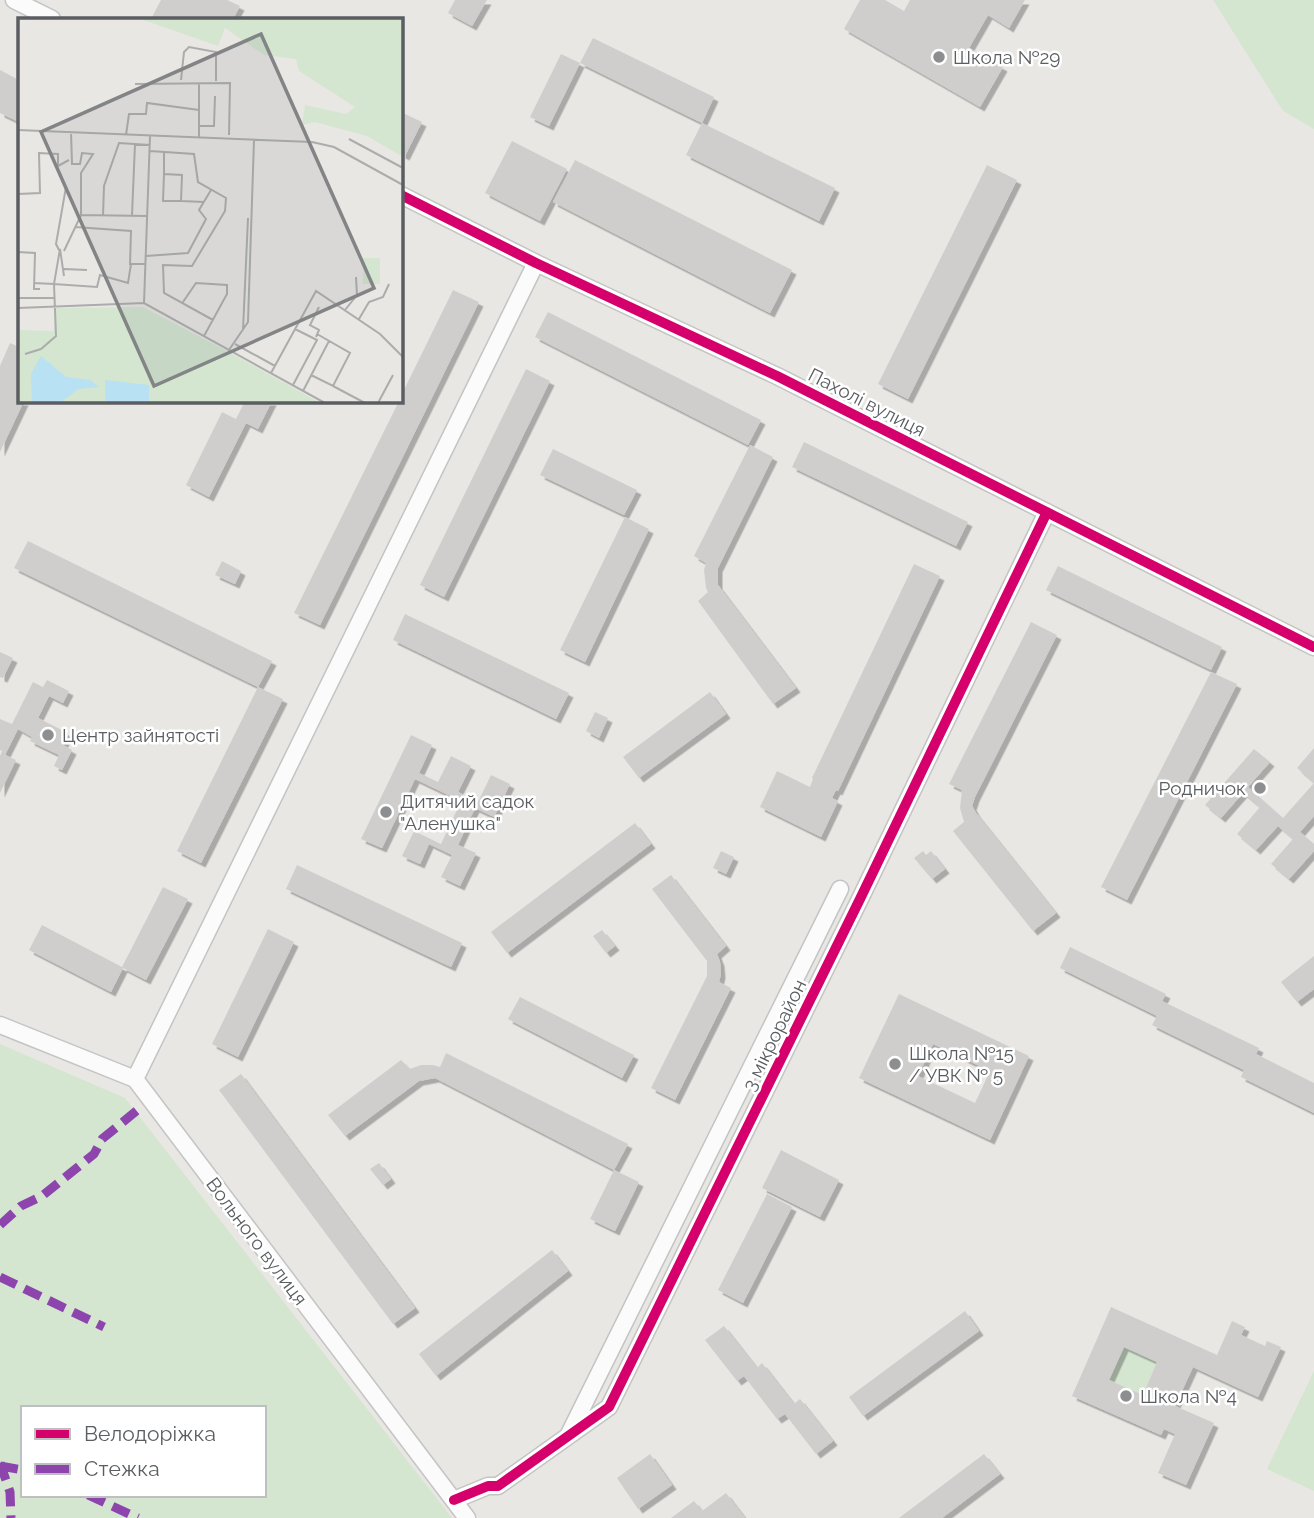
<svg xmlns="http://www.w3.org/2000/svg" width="1314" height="1518" font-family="Raleway,sans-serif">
<defs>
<filter id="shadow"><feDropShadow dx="4.5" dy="4.5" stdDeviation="0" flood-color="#0004"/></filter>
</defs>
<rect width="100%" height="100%" fill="#e9e7e4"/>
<path fill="#d4e5d0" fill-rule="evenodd" d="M1213 0H1314V129L1283 111Z
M0 1044 125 1098 452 1518H0ZM23 1408H264V1495H23Z
M1124 1347 1157 1362 1143 1395 1109 1380Z
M1314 1371V1491L1267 1469Z"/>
<path fill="#d0cecd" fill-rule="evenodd" filter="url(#shadow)" d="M161 0H227L240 6 233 19H151Z
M455 0H487L472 26 448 13Z
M860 0H885L904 11 910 0H1025L1009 28 988 15 969 48 1003 67 980 107 844 29Z
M593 38 714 97 702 123 580 63 549 126 530 117 561 54 580 63Z
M0 70 19 80V122L0 113Z
M401 112 422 122 405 156 401 154Z
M702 123 835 188 819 221 686 155Z
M512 141 567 169 540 221 485 193Z
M575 160 792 270 770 313 553 202Z
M987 165 1017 180 908 399 878 384Z
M453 290 479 302 320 625 294 613 399 401H401V396Z
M548 312 761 420 748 445 535 337Z
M10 343 19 347V401H24L0 452V366Z
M526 369 550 381 444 597 420 585Z
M245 401H272L258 429 246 423 209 497 186 485 222 412 236 419Z
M804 442 968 522 956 546 792 467Z
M750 445 773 457 718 568V585L796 688 773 704 698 601 708 592 706 588 704 570 706 563 694 556Z
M553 449 637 490 624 515 540 475Z
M625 517 649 529 585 662 560 650Z
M28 541 272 661 258 687 14 568Z
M222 561 241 571 235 584 215 575Z
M914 564 940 576 838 791 836 790 832 798 838 801 821 837 760 807 777 771 810 787 813 779 812 778Z
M1058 566 1222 647 1211 670 1046 590Z
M405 614 569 693 556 719 393 640Z
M1031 622 1057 635 975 797 972 806 976 813 1056 913 1033 931 953 831 964 822 960 808 962 790 949 784Z
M0 652 13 658 3 678 0 677Z
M1211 672 1237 684 1127 900 1101 887Z
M47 680 69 691 63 703 49 696 38 718 68 733 63 745 72 750 62 770 54 766 59 755 30 741 32 737 18 729 5 755 16 760 0 793V756L2 751 0 750V719L12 724 33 682 43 687Z
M258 687 283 699 201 863 177 851Z
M710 692 726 714 639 778 623 757Z
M595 712 608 718 599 738 586 731Z
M411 735 432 745 419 773 438 782 451 756 471 766 458 792 478 802 491 775 510 784 494 817 475 808 458 845 476 853 460 886 441 877 452 855 429 844 420 864 402 856 414 831 441 844 461 801 415 779 382 848 361 839Z
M1314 748V816L1300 832 1314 844V851L1289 879 1271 864 1293 839 1278 826 1256 850 1237 834 1260 807 1243 793 1221 818 1205 805 1254 749 1270 762 1248 787 1283 818 1314 783 1297 768Z
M635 823 651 844 507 953 491 932Z
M721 851 734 857 726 874 713 868Z
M923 851 926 855 931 851 945 869 932 879 914 858Z
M297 865 462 943 451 967 286 889Z
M671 875 726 946 717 954 720 962 721 974 719 982 731 988 675 1100 651 1088 707 976V961L652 889Z
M163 887 188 899 146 980 123 968 111 992 29 950 42 925 122 967Z
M268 929 294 942 238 1057 212 1044Z
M602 930 615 946 606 953 593 936Z
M1070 947 1166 994 1162 1001 1259 1048 1256 1054 1314 1083V1113L1241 1077 1244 1070 1152 1025 1157 1016 1060 968Z
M1314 956V989L1297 1002 1281 982Z
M899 994 1029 1056 990 1140 859 1078ZM933 1044 990 1071 975 1103 918 1076Z
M520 997 634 1055 622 1078 508 1019Z
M446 1053 628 1144 614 1170 435 1078 419 1081 345 1136 328 1115 401 1060 410 1069 421 1065H433L440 1067Z
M241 1074 415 1308 393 1324 219 1090Z
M781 1150 839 1180 820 1217 762 1188Z
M379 1163 391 1179 383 1185 370 1169Z
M614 1170 639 1182 615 1231 590 1219Z
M767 1194 792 1207 743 1303 718 1290Z
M552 1250 568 1271 436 1376 419 1354Z
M1111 1307 1217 1355 1232 1321 1245 1327 1241 1335 1265 1346 1267 1341 1281 1347 1258 1397 1193 1367 1175 1406 1214 1423 1186 1485 1158 1473 1175 1434 1164 1429 1161 1435 1072 1396ZM1124 1347 1157 1362 1143 1395 1109 1380Z
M965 1311 979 1331 863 1416 849 1397Z
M724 1326 757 1368 762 1363 794 1404 800 1399 833 1441 816 1454 785 1414 777 1419 744 1376 737 1381 705 1340Z
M650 1454 672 1485 638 1509 617 1478Z
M984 1454 1000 1474 942 1518H899Z
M726 1493 745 1518H671L694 1501 702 1511Z"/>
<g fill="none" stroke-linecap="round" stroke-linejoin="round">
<defs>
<path id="minor" d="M14 0 52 19
M401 195 536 263 777 376 1314 647
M0 1025 135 1079 467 1518
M135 1079 536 263
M569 1434 840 889
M454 1500 488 1486H498L609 1407 860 899 1047 512"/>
</defs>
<use href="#minor" stroke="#c3c4c4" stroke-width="19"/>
<use href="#minor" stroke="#fcfbfb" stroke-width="16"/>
<path stroke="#8e44ad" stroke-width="9" stroke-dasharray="18 9" stroke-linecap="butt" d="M0 1225 21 1206 42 1196 94 1154 102 1139 140 1108
M0 1277 104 1327
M0 1463 10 1492 11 1518
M0 1466 23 1470
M88 1495 138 1518"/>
<defs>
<path id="cycleway" d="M401 195 536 263 777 376 1314 647
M454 1500 488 1486H498L609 1407 860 899 1047 512"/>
</defs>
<use href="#cycleway" stroke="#fff" stroke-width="15"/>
<use href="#cycleway" stroke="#d6006c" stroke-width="10"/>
</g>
<g fill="#8c8e8f" stroke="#fff" stroke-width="2.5">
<circle cx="939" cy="57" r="7"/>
<circle cx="48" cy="735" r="7"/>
<circle cx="1260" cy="788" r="7"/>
<circle cx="386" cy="812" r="7"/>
<circle cx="895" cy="1064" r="7"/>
<circle cx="1126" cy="1396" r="7"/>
</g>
<g text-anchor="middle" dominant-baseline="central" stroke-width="5" stroke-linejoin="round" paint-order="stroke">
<g font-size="19" fill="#5a5e61" stroke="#fff" text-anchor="start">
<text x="953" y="57">Школа №29</text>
<text x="62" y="735">Центр зайнятості</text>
<text x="1246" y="788" text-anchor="end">Родничок</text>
<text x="400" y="801">Дитячий садок<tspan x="400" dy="22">"Аленушка"</tspan></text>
<text x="909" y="1053">Школа №15<tspan x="909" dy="22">/ УВК № 5</tspan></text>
<text x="1140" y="1396">Школа №4</text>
</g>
<g font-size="19" fill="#5a5e61" stroke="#fff">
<text transform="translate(867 402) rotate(27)">Пахолі вулиця</text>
<text transform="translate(774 1035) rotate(-64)">3 мікрорайон</text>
<text transform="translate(257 1241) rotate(53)">Вольного вулиця</text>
</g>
</g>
<g transform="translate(18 18)">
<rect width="385" height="385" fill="#e9e7e4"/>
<path d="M120 0H385V139L349 118 297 104 284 107 287 87 328 96 337 89 281 53 278 41 246 37 207 10 200 28ZM345 240H362V266H345ZM125 289 209 333 302 385H0V312L36 313 37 290Z" fill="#d4e5d0"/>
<path d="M23 338 48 359 72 362 81 369 60 371 42 385H14L13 356ZM87 362 131 367V385H87Z" fill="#b8e1f3"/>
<path fill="none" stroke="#acacac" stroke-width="2" d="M163 62 166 34 171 29 198 34V63M181 65V108M117 66 212 65 211 117M0 112 294 124 316 129 385 167M53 114 54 146H62L64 135 75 136 63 155V197M108 117 111 96H128L129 85 181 92M181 119V108H196L197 78M331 121 385 150M132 133 176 136 180 164 208 180 207 193 174 248 145 247 146 275 195 302M146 156 164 157 163 183H145L146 156V134M0 176 22 175 21 135 40 136V148L51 142M163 183 186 184M114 197 117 126M85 198 86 168 101 125 132 127M57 209 113 213 112 247M41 232 38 226 48 169M46 233 63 197 129 198M0 234 17 235 16 271H22M128 238 170 235 188 201 181 192 193 172M46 251 69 252M16 265 36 266 42 231 46 258M0 280H37M165 284 178 265 209 267V276L186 318M126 285 132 118M0 290 126 285 307 385M327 292 339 277 338 259M341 301 351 284 365 279 371 266M225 312 230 200M298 319 301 312 292 307 301 289M217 326 257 348M211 332 230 304 236 122M7 336 23 331 38 318 36 266 79 269 82 257 110 265 113 246H127M253 355 298 273 362 316 385 339M293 357 315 368 332 335 299 316M275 367 299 322 277 311M315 368 347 385M285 373 311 323M360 385 375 357"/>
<path fill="#828486" fill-opacity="0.15" stroke="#828486" stroke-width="3.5" d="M243 16 356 270 136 368 23 114Z"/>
<rect width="385" height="385" fill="none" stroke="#5a5e61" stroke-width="3.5"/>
</g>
<rect x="21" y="1406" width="245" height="91" fill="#ffffff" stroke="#bdbfc0" stroke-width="2"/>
<rect x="35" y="1429" width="35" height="10" fill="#d6006c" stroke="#bdbfc0" stroke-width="2"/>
<text x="84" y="1441" font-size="21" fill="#5a5e61">Велодоріжка</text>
<rect x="35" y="1464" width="35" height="10" fill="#8e44ad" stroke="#bdbfc0" stroke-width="2"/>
<text x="84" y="1476" font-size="21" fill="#5a5e61">Стежка</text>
</svg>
